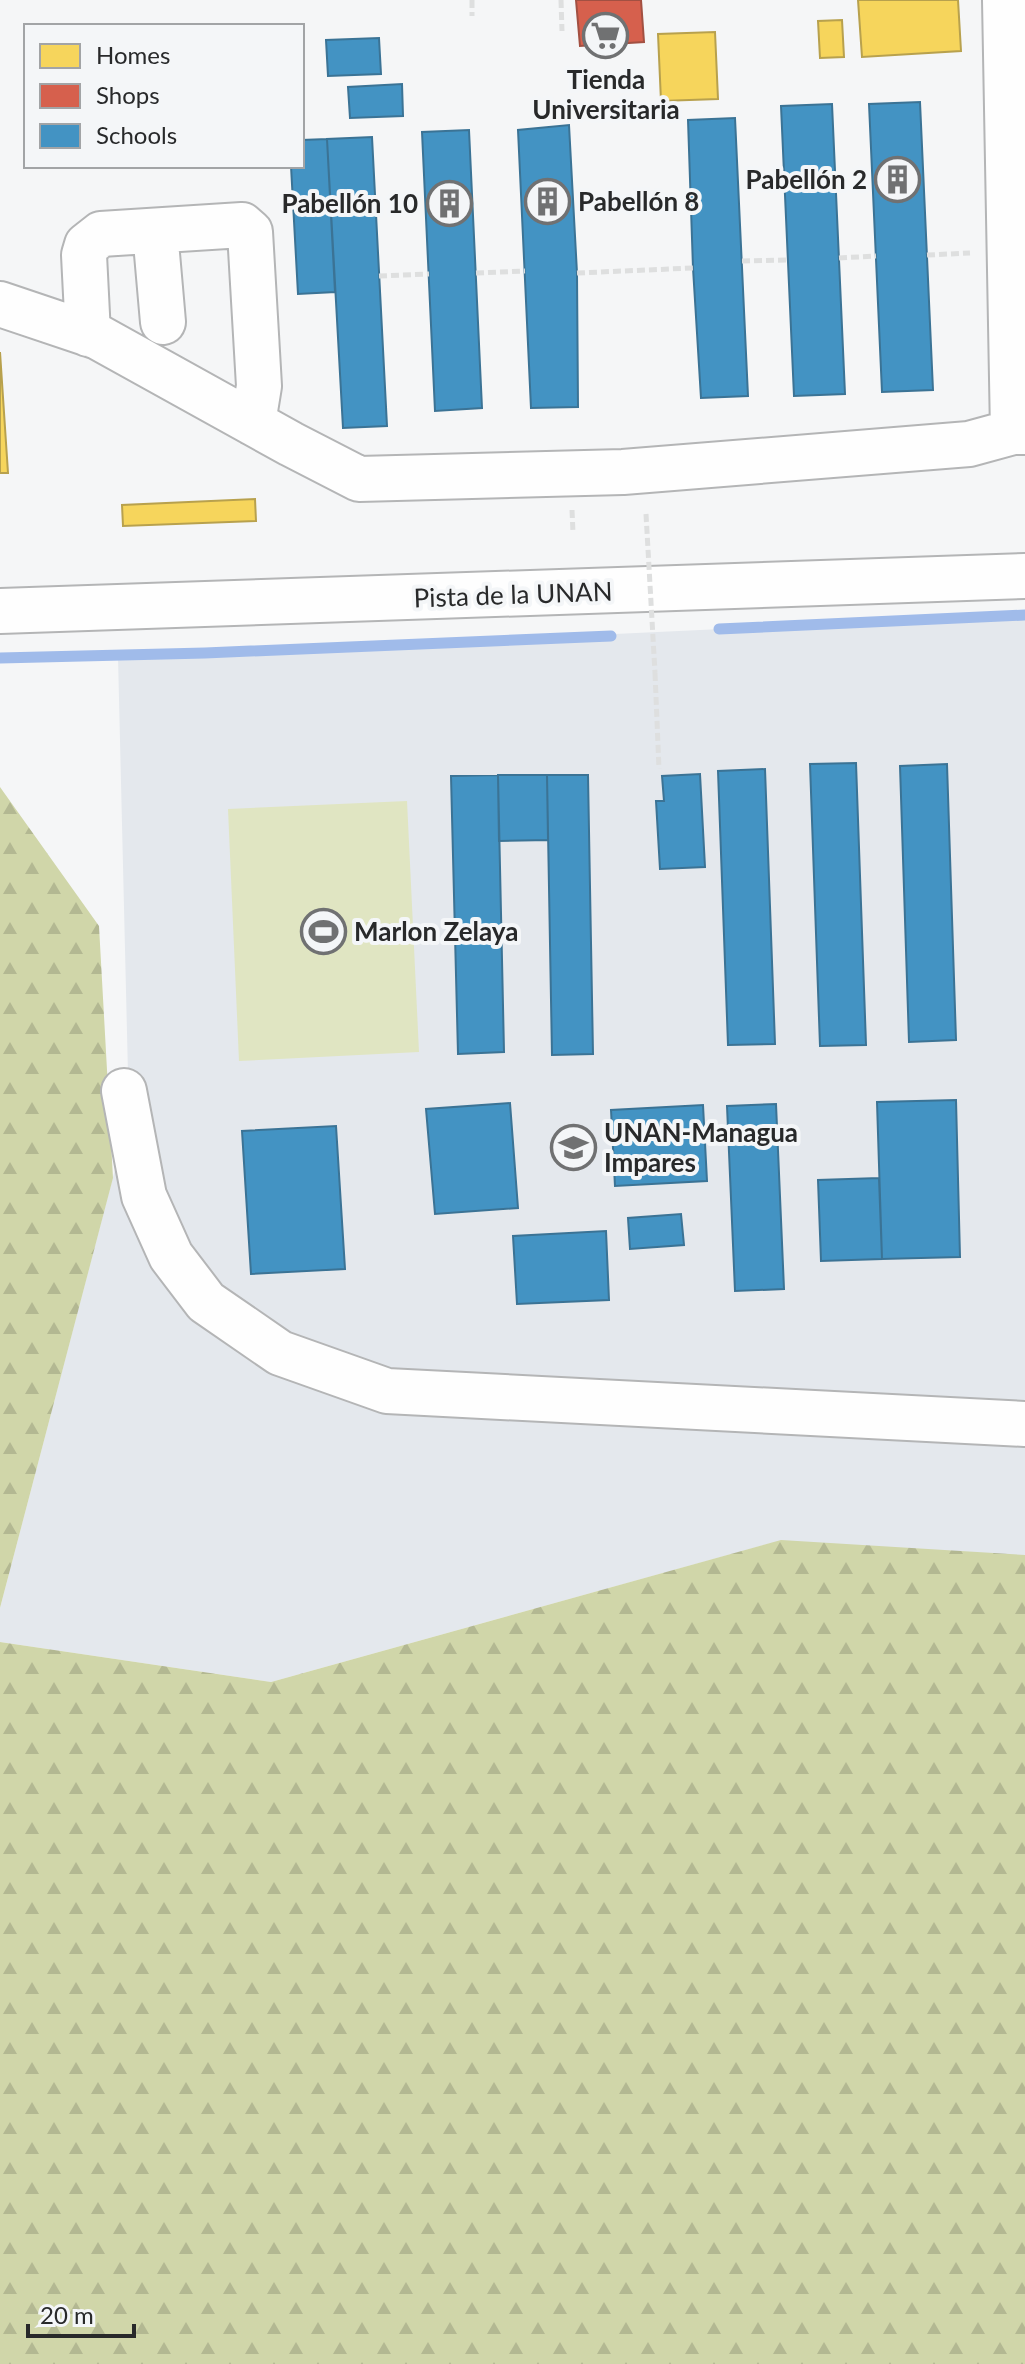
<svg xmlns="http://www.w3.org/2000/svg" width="1025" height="2364" font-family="Lato,sans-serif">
<defs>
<pattern id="forest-firs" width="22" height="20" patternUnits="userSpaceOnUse" patternTransform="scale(2)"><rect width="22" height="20" fill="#d0d6a9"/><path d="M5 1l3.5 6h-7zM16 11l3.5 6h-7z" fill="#b3b892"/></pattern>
</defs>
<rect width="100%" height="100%" fill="#f5f6f7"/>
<path fill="#e4e8ed" d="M1025 615V1557L771 1543 271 1682 0 1642V1608L129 1116 118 657Z"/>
<path fill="url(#forest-firs)" d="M0 787 99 926 113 1178 0 1608Z
M781 1540 1025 1555V2364H0V1642L271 1682Z"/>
<path fill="#e0e5c2" d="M407 801 419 1052 239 1061 228 809Z"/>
<path fill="#f6d55c" stroke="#b8a14d" stroke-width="2" d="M858 0H958L961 51 862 57Z
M842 20 844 57 820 58 818 21Z
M715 32 718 99 661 101 658 34Z
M0 352 8 473H0Z
M255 499 256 521 123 526 122 505Z"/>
<path fill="#d6604d" stroke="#a25042" stroke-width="2" d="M576 0H641L644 42 580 46Z"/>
<path fill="#4393c3" stroke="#3b7395" stroke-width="2" d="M379 38 381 74 328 76 326 40Z
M402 84 403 116 350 118 348 87Z
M920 102 933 390 882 392 869 104Z
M832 104 845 394 794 396 781 106Z
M735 118 748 396 701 398 693 268 688 120Z
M569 125 577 273 578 407 531 408 518 130Z
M469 130 482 408 435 411 422 132Z
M372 137 387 426 343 428 327 139Z
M327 139 335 292 298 294 291 166H302V140Z
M856 763 866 1045 820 1046 810 764Z
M947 764 956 1040 909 1042 900 766Z
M765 769 775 1044 728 1045 718 771Z
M700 774 705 867 660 869 656 801H664L662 776Z
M498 775 504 1052 458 1054 451 776Z
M498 775H547L548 840 499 841Z
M547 775H588L593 1054 552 1055Z
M956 1100 960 1257 882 1259 877 1102Z
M510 1103 518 1208 435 1214 426 1109Z
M776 1104 784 1289 735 1291 727 1106Z
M703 1105 707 1181 615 1186 611 1110Z
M336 1126 345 1269 251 1274 242 1131Z
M879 1178 882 1259 821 1261 818 1180Z
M681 1214 684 1245 630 1249 628 1218Z
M606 1231 609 1300 517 1304 513 1236Z"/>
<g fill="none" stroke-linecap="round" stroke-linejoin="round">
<path stroke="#a0bbea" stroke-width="11" d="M719 629 1025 615
M0 658 205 653 611 636"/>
<defs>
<path id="minor" d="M1005 0 1013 432
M155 231 163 322
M0 304 98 337 291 444 359 479 623 472 969 444 1013 432H1025
M88 334 84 255 87 245 101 234 242 225 250 232 259 386 253 423
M124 1091 144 1196 171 1256 206 1302 280 1353 387 1391 1025 1424"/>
<path id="major" d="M0 611 1025 576"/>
</defs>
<use href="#minor" stroke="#b4b5b6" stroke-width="48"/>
<use href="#major" stroke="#b4b5b6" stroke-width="48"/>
<path stroke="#dedfdf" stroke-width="5" stroke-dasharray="8 4" stroke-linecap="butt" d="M472 0V16
M561 0 562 31
M927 255 970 253
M839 258 876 256
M742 261 788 260
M476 273 525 271
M577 273 693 268
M379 276 429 274
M572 510 573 533
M655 673 659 769"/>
<use href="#minor" stroke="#fefefe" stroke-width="44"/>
<use href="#major" stroke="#fefefe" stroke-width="44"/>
<path stroke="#dedfdf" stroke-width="5" stroke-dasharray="8 4" stroke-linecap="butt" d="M646 514 655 673"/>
</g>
<defs>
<symbol id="supermarket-ring" viewBox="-11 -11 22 22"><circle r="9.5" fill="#f4f6f8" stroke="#707172" stroke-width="1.5"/><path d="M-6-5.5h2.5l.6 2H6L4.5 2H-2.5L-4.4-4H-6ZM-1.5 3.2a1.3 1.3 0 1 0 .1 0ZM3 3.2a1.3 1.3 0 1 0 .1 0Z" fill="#707172"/></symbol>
<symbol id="building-ring" viewBox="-11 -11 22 22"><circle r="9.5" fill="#f4f6f8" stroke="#707172" stroke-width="1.5"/><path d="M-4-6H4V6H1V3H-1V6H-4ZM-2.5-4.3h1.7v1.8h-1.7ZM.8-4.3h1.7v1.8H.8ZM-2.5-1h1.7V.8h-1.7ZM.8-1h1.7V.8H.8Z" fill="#707172"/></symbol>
<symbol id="stadium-ring" viewBox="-11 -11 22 22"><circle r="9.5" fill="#f4f6f8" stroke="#707172" stroke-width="1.5"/><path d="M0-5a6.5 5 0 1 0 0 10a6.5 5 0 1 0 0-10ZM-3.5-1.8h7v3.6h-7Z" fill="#707172"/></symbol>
<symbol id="university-ring" viewBox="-11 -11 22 22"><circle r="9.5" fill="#f4f6f8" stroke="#707172" stroke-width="1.5"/><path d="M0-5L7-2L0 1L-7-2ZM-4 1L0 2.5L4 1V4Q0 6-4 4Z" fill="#707172"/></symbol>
</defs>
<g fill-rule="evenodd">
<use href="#supermarket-ring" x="580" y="10" width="51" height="51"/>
<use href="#building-ring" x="872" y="154" width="51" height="51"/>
<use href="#building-ring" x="522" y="176" width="51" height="51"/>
<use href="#building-ring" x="424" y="178" width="51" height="51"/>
<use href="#stadium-ring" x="298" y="906" width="51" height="51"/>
<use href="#university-ring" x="548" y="1122" width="51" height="51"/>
</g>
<g text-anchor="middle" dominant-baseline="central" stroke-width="8" stroke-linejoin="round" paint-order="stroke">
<g font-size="26" font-weight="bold" fill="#28292a" stroke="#f4f6f8" text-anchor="start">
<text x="606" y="79" text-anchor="middle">Tienda<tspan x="606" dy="30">Universitaria</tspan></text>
<text x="867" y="179" text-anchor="end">Pabellón 2</text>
<text x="578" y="201">Pabellón 8</text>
<text x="418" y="203" text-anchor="end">Pabellón 10</text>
<text x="354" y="931">Marlon Zelaya</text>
<text x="604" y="1132">UNAN-Managua<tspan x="604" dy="30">Impares</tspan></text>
</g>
<g font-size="26" fill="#28292a" stroke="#f4f6f8">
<text transform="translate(513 594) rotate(-2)">Pista de la UNAN</text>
</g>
</g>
<rect x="24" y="24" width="280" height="144" fill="#f4f6f8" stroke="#a2a4a6" stroke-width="2"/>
<rect x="40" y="44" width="40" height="24" fill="#f6d55c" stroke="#a2a4a6" stroke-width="2"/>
<text x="96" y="64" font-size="24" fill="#28292a">Homes</text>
<rect x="40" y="84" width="40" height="24" fill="#d6604d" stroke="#a2a4a6" stroke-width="2"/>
<text x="96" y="104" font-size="24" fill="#28292a">Shops</text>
<rect x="40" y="124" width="40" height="24" fill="#4393c3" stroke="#a2a4a6" stroke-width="2"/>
<text x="96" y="144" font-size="24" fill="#28292a">Schools</text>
<path d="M28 2324v12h106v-12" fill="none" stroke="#28292a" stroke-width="4"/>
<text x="40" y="2324" font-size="24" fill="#28292a" stroke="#f4f6f8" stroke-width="6" paint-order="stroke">20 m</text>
</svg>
